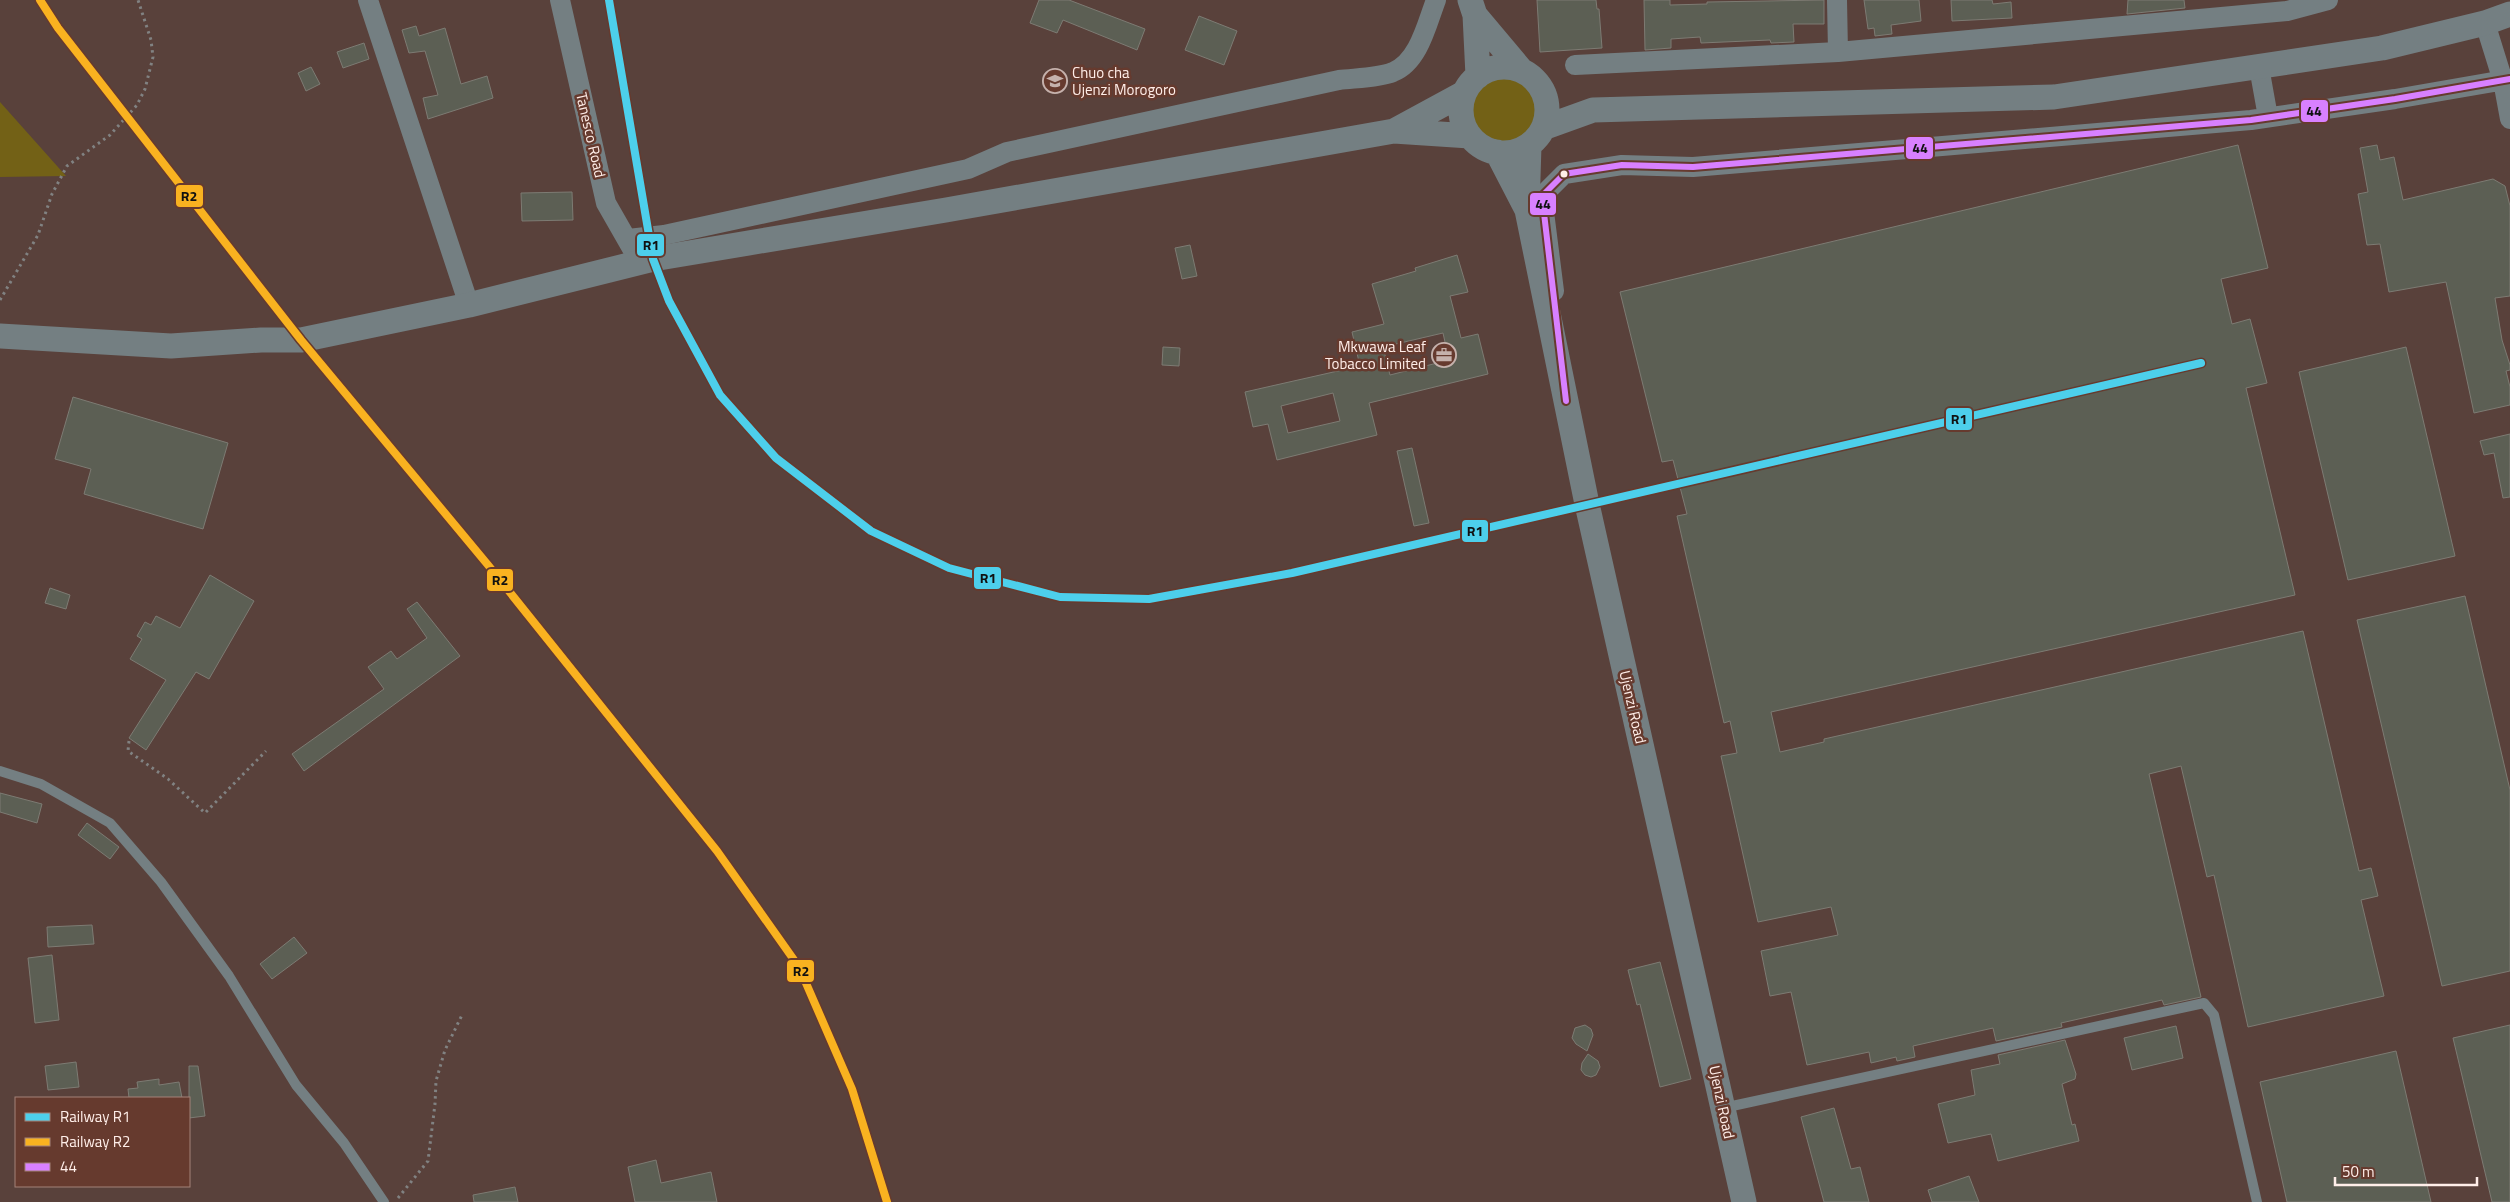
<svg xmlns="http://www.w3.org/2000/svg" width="2510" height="1202" font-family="'Titillium Web',sans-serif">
<rect width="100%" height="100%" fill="#59413b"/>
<path fill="#736116" d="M1471 112a34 34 0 1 1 68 0a34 34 0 1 1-68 0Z
M0 102 66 176 0 177Z"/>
<path fill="#5c5f54" stroke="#7d7b73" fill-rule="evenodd" d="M1039 0H1069L1145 29 1137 50 1063 20 1057 33 1030 23Z
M1537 0H1596L1597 9H1599L1602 48 1540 52Z
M1644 0H1670V5L1707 4V2L1824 0V24H1793L1794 42 1771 43 1770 40 1701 43 1700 37 1671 39V48L1645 50Z
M1864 0H1919L1921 21 1891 25 1892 34 1875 36 1874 28 1868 29Z
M1951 0H1992L1993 4 2011 2 2012 18 1952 21Z
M2128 0H2184L2185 8 2127 14Z
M1199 16 1237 31 1224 65 1185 50Z
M416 26 419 36 445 28 461 84 487 76 493 98 428 119 423 98 438 95 425 51 409 53 402 30Z
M364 43 369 59 343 68 337 52Z
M311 67 320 84 306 91 298 73Z
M2238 145 2268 268 2221 279 2232 324 2250 319 2267 383 2246 388 2295 595 1771 712 1780 752 1824 742V739L2303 631 2359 871 2371 868 2378 896 2361 900 2384 996 2248 1027 2214 875 2207 877 2181 766 2149 774 2201 997 2164 1005 2162 1000 2061 1023 2062 1027 1996 1041 1993 1028 1913 1046 1915 1057 1897 1061 1896 1057 1871 1063 1869 1052 1807 1065 1791 992 1770 996 1761 951 1838 935 1831 907 1758 922 1721 756 1737 753 1730 721 1724 723 1677 516 1687 514 1673 460 1662 462 1620 292Z
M2377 145 2380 160 2394 157 2403 200 2493 179 2505 186 2510 206V296L2495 298 2502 340 2510 365V370L2506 371 2510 387V405L2474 413 2446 282 2389 292 2380 244 2367 245 2358 194 2368 192 2360 148Z
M572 192 573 220 522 221 521 193Z
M1190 245 1197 276 1182 279 1175 248Z
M1457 255 1468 292 1450 296 1461 338 1478 334 1488 374 1369 403 1377 435 1277 460 1268 424 1253 427 1245 392 1360 366 1352 332 1384 324 1372 284 1416 271 1415 268ZM1443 333 1449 360 1390 375 1383 347ZM1333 393 1340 421 1288 433 1281 406Z
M1163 347 1180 348 1179 366 1162 365Z
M2406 347 2455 556 2348 580 2299 372Z
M73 397 228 443 203 529 84 494 91 469 55 459Z
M2510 434V497L2503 498 2494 453 2484 455 2480 441Z
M1412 448 1429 523 1414 526 1397 451Z
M210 575 254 601 209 679 196 672 146 750 129 738 166 680 130 659 142 639 137 636 145 622 151 625 156 616 180 628Z
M50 588 70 595 66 609 45 603Z
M2465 596 2510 790V971L2442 986 2357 620Z
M417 602 460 656 304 771 292 754 384 689 368 667 391 651 397 659 427 638 407 609Z
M0 793 42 804 37 823 0 812Z
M87 823 119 847 110 859 78 835Z
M92 925 94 944 48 947 47 927Z
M294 937 307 953 272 979 260 964Z
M52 955 59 1020 35 1023 28 958Z
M1660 962 1691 1079 1660 1087 1640 1004 1637 1005 1628 970Z
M1585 1025 1591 1029 1593 1035 1587 1051 1576 1044 1572 1038 1575 1028Z
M2510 1025V1202H2492L2453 1038Z
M2176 1026 2183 1058 2132 1070 2124 1038Z
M2065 1040 2076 1074 2075 1079 2062 1084 2072 1125 2075 1124 2079 1141 1998 1161 1991 1134 1948 1143 1938 1104 1975 1095 1971 1070 2000 1064 1998 1055Z
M2396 1051 2431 1202H2287L2260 1082Z
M1588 1054 1598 1061 1600 1067 1596 1075 1591 1077 1585 1075 1581 1070 1582 1063Z
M76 1062 79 1087 48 1090 45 1066Z
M189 1066H198L205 1116 189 1118Z
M159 1079V1085L179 1082 182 1098H129L128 1089 138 1088 137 1082Z
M1834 1108 1851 1169 1860 1167 1869 1202H1824L1801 1117Z
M656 1160 661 1183 711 1172 717 1202H635L628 1167Z
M1969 1176 1979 1202H1932L1928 1190Z
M515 1187 518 1202H474L473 1195Z"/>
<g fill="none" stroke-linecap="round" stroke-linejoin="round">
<path stroke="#818282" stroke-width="3" stroke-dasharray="2.5 4" stroke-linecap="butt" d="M0 300 38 235 52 194 67 166 110 135 137 105 145 89 153 57 151 40 138 0
M129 741 128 751 168 779 205 813 266 751
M398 1198 428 1161 435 1104 436 1081 445 1050 462 1015"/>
<path stroke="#747f82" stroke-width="10" d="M0 771 41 784 110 823 161 882 229 976 296 1085 344 1143 384 1202
M1723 1108 2204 1003 2214 1015 2257 1202"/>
<path stroke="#747f82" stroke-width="20" d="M368 0 469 305
M560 0 606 203 634 252
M1837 0 1838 52
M2485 23 2503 81 2510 119
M1575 65 1838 52 2287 11 2328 0
M2259 67 2268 117
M628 239 664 235 968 169 1007 152 1339 80C1355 78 1379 78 1393 72 1419 62 1427 23 1436 0
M1554 291 1542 196 1564 174 1622 165 1693 167 2251 120 2395 99 2510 79"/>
<path stroke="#747f82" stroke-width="25" d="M1470 0 1475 15 1478 76
M1475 15 1522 71
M1461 110a43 43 0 1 1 86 0a43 43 0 1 1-86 0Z
M1543 128 1593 110 2054 97 2382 48 2485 23 2510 14
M1394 131 1464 93
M1529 145 1527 210 1587 504 1744 1202
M1497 152 1526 208
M0 336 171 346 261 340H301L469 305 653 259 946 210 1394 131 1470 136"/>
<defs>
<path id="bus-1" d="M1566 401 1542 196 1564 174 1622 165 1693 167 2251 120 2395 99 2510 79"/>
</defs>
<use href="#bus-1" stroke="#663a2e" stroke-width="10"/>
<use href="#bus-1" stroke="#d880ff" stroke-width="6"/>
<defs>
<path id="rail-1" d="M609 0 653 259 669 301 720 395 776 458 871 531 949 568 1060 597 1149 599 1292 573 2201 363"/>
<path id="rail-2" d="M40 0 58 28 301 340 488 565 717 851 799 967 852 1089 887 1202"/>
</defs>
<use href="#rail-1" stroke="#663a2e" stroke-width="11"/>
<use href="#rail-2" stroke="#663a2e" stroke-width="11"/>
<use href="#rail-1" stroke="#4dcfeb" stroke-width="8"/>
<use href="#rail-2" stroke="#f9b220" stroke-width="8"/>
</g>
<defs>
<symbol id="university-ring" viewBox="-11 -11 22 22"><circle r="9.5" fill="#663a2e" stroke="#c5b1ac" stroke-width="1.5"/><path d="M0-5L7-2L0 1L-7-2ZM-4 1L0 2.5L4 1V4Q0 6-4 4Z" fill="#c5b1ac"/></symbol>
<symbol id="office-ring" viewBox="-11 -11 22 22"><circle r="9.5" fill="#663a2e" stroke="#c5b1ac" stroke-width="1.5"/><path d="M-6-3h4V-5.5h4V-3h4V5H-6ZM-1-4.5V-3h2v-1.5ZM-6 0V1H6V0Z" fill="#c5b1ac"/></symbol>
</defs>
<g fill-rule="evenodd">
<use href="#university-ring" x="1041" y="67" width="28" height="28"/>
<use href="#office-ring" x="1430" y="341" width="28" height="28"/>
</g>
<circle fill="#ffeee9" stroke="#663a2e" stroke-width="2" cx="1564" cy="174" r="4.5"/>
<g text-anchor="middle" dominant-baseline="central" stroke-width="5" stroke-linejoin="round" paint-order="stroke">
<g font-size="15" fill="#ffeee9" stroke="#663a2e" text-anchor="start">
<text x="1072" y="72">Chuo cha<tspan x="1072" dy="17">Ujenzi Morogoro</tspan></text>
<text x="1426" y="346" text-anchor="end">Mkwawa Leaf<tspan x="1426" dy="17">Tobacco Limited</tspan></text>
</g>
<g font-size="15" fill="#ffeee9" stroke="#663a2e">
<text transform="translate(591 135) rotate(77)">Tanesco Road</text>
<text transform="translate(1633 707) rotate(77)">Ujenzi Road</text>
<text transform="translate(1722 1102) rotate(78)">Ujenzi Road</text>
</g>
</g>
<g stroke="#663a2e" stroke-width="2">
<rect x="2300" y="99" width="29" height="24" rx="5" fill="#d880ff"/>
<rect x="1905" y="136" width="29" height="24" rx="5" fill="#d880ff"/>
<rect x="175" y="184" width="29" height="24" rx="5" fill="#f9b220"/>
<rect x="1529" y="192" width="28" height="24" rx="5" fill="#d880ff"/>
<rect x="636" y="233" width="29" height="24" rx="5" fill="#4dcfeb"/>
<rect x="1945" y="407" width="28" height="24" rx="5" fill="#4dcfeb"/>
<rect x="1461" y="519" width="28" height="24" rx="5" fill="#4dcfeb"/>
<rect x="973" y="566" width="29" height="24" rx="5" fill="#4dcfeb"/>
<rect x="486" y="568" width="28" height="24" rx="5" fill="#f9b220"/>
<rect x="786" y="959" width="29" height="24" rx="5" fill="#f9b220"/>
</g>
<g font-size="14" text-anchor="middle" font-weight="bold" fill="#111">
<text x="2314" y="116">44</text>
<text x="1920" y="153">44</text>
<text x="189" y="201">R2</text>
<text x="1543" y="209">44</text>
<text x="651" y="250">R1</text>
<text x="1959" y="424">R1</text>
<text x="1475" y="536">R1</text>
<text x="988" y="583">R1</text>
<text x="500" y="585">R2</text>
<text x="801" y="976">R2</text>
</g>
<rect x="15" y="1097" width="175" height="90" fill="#663a2e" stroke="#a38279"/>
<rect x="25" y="1113" width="25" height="8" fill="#4dcfeb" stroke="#a38279"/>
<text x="60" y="1122" font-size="15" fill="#ffeee9">Railway R1</text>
<rect x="25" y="1138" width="25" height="8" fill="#f9b220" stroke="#a38279"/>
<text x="60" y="1147" font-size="15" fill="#ffeee9">Railway R2</text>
<rect x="25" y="1163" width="25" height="8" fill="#d880ff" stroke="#a38279"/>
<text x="60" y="1172" font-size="15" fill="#ffeee9">44</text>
<path d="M2335 1177v8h142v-8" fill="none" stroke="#ffeee9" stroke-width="2.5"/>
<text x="2342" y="1177" font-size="15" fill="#ffeee9" stroke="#663a2e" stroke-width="4" paint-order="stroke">50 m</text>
</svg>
